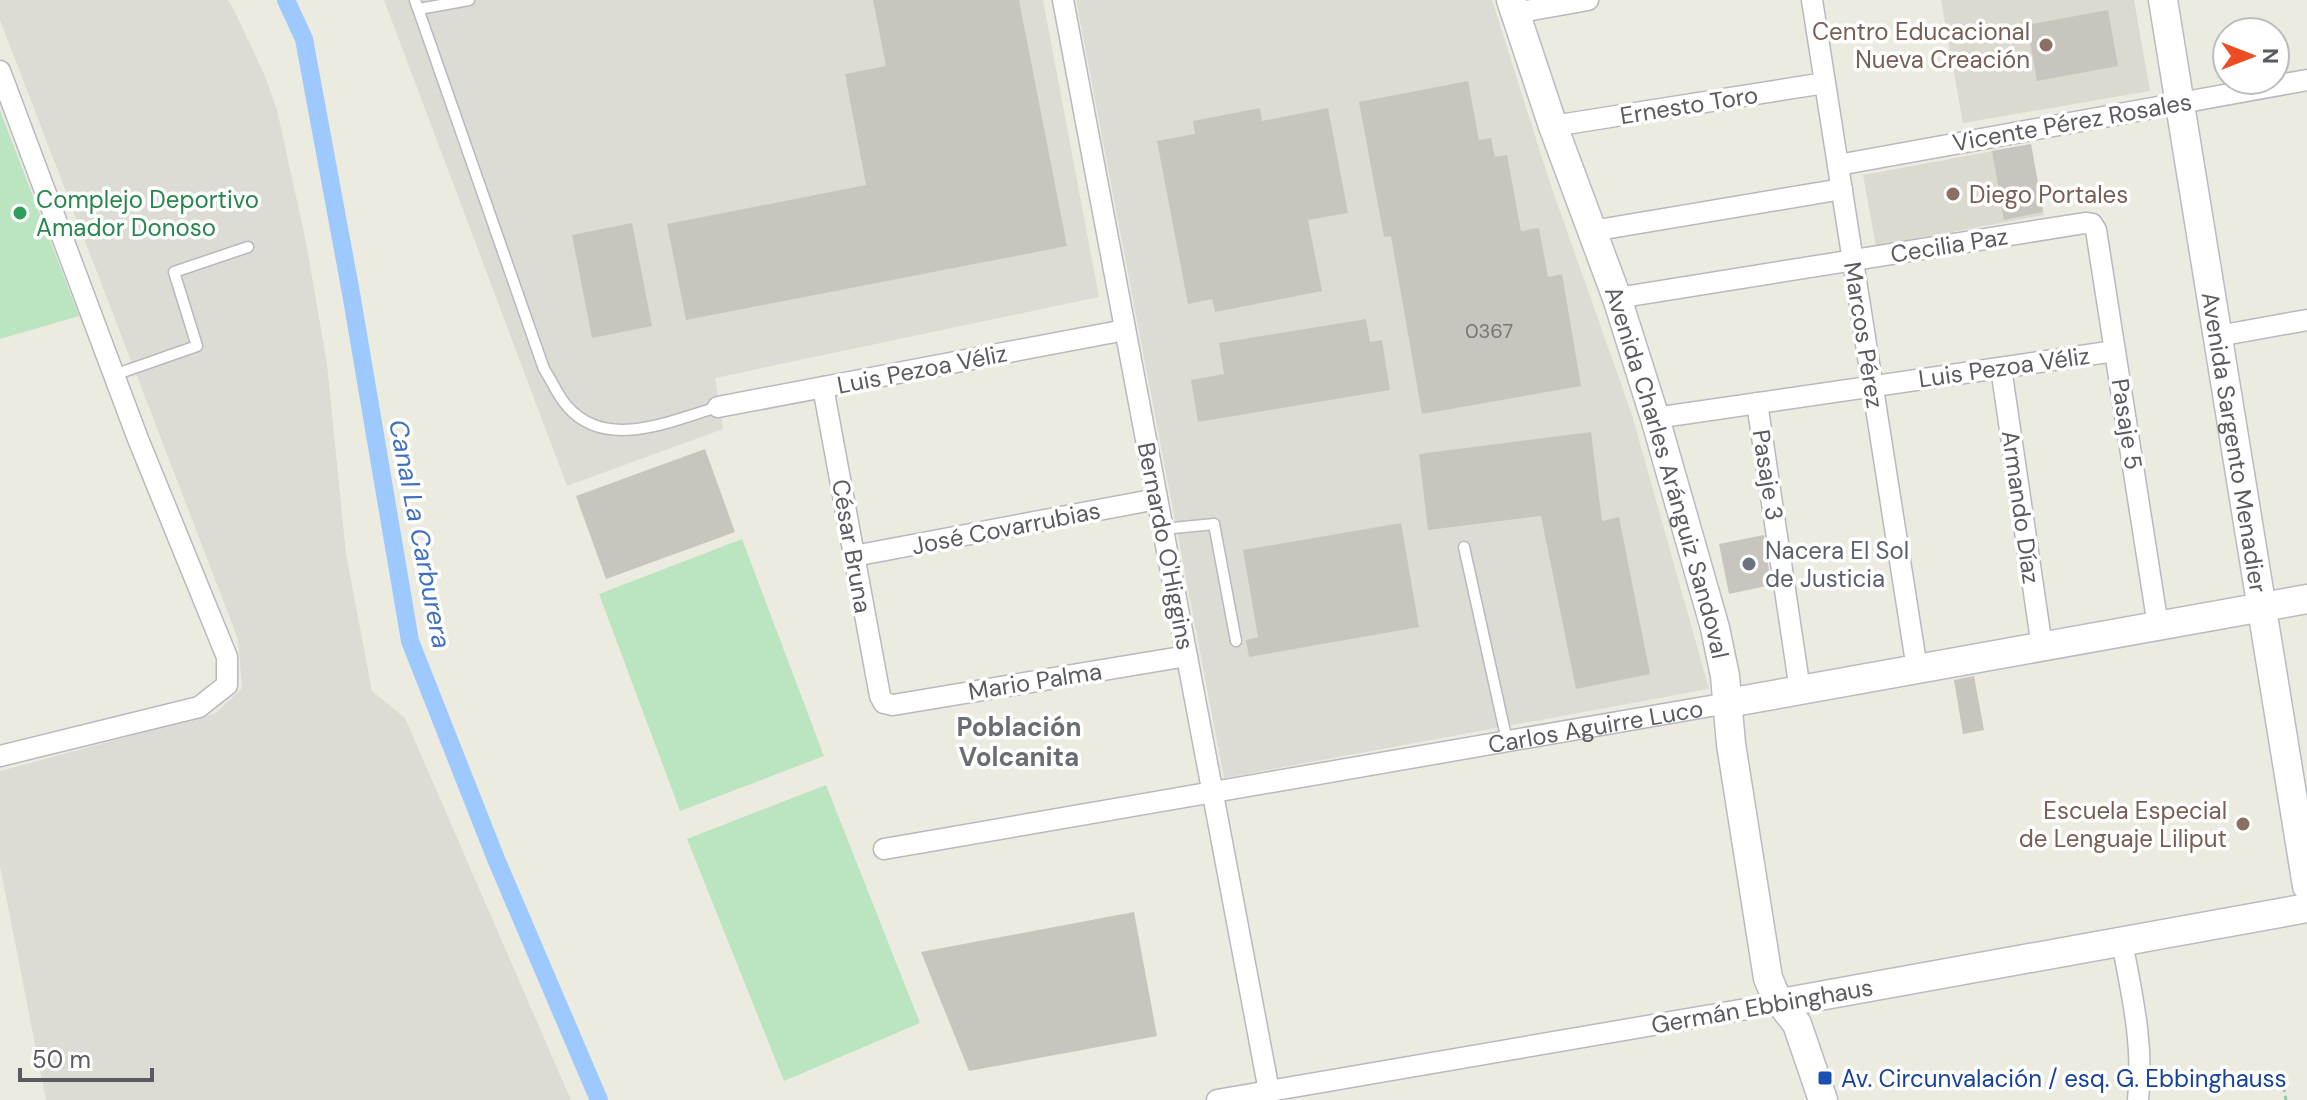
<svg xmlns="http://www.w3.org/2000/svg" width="2307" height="1100" font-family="'DM Sans',sans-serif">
<rect width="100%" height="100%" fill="#ecebe0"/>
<path fill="#dddcd4" d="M0 0H228L234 10 265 76 277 110 306 242 327 364 346 554 372 691 405 718 571 1100H46L0 866V771L216 713 242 688 238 639 0 20Z
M384 0H1043L1099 297 715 378 723 429 567 486Z
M1076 0H1492L1550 183 1632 415 1709 689 1224 778Z"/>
<path fill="#dcdace" d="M1941 0H2134L2150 91 1963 123Z
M2031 144 2044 215 1876 246 1863 175Z"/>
<path fill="#bbe5c0" d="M0 110 79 316 0 339Z
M742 539 824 756 680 811 599 594Z
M826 785 920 1023 784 1081 687 839Z"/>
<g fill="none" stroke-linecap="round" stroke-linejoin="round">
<path stroke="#9dc9ff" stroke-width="18" d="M286 0 304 39 351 293 410 641 496 859 599 1100"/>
</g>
<path fill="#c7c5bd" d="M873 0H1019L1067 246 686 320 667 224 866 185 845 74 886 66Z
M2108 10 2118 66 2037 81 2027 25Z
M1468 81 1479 140 1491 138 1495 157 1507 155 1521 231 1539 228 1548 277 1562 274 1581 386 1422 414 1391 236 1384 237 1359 102Z
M1260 108 1262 121 1328 108 1348 213 1308 220 1322 291 1215 312 1212 299 1188 304 1157 141 1195 134 1193 121Z
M2031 144 2043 212 2004 220 1992 151Z
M632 223 652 326 592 338 572 235Z
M1366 319 1370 342 1382 340 1390 390 1198 422 1191 380 1224 374 1219 343Z
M1591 432 1602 521 1619 517 1650 674 1576 689 1541 516 1428 530 1419 454Z
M705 449 735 532 606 579 576 496Z
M1401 523 1419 627 1249 657 1246 640 1258 637 1243 550Z
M1764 535 1771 585 1729 594 1719 544Z
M1974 676 1984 730 1963 734 1954 680Z
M1134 912 1157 1036 969 1071 921 952Z"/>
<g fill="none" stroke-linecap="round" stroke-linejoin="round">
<defs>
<path id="lane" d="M415 0 544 369C552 381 558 396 567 406 606 452 672 420 718 407
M419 9 469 0
M114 375 197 346 174 272 248 247
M1163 529 1214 524 1236 641
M1464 547 1507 741"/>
<g id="street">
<path d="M1063 0 1269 1091"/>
<path d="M1812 0 1917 669"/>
<path d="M1515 13 1588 0"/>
<path d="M0 71 138 439 227 657V685L199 707 0 756"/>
<path d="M1553 126 1825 83"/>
<path d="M1838 165 2307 80"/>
<path d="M1592 231 1842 189"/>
<path d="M1617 298 2085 223 2092 224 2096 230 2158 626"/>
<path d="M2218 336 2307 320"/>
<path d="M2001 368 2042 647"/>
<path d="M823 387 880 696 884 703 893 705 1187 656"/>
<path d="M1757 403 1800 690"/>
<path d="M718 407 1125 330"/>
<path d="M1655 418 2115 351"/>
<path d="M854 556 1157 499"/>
<path id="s1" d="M884 849 1728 703"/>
<path d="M2122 942C2132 995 2144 1045 2138 1100"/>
<path d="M1217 1100 1781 1003"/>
</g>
<g id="secondary">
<path id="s2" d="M1511 0 1553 126 1617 298 1655 418 1715 628 1725 676 1731 744 1768 978 1776 997 1797 1024 1823 1100"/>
<path id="s3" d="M2163 0 2307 886"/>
<path d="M1728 703 2307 599"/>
<path d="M1781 1003 2307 908"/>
</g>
</defs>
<use href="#lane" stroke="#b8b9bf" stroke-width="13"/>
<use href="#street" stroke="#b8b9bf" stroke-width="23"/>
<use href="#secondary" stroke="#b9bbc2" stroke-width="31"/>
<path stroke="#94c6a8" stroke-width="3" stroke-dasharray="8 4" stroke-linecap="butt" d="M2283 1084 2286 1100"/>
<use href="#lane" stroke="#fff" stroke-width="10"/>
<use href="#street" stroke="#fff" stroke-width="20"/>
<use href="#secondary" stroke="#fff" stroke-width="28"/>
</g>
<g fill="#8d6e63" stroke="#fff" stroke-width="3">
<circle cx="2046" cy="45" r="8"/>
<circle cx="1953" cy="194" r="8"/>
<circle cx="2243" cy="824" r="8"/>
</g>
<circle fill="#2e9e5b" stroke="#fff" stroke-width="3" cx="20" cy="213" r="8"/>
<circle fill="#6b7280" stroke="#fff" stroke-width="3" cx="1749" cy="564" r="8"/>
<rect fill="#1a4fb4" stroke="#fff" stroke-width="3" x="1817" y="1070" width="16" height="16" rx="4"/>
<g text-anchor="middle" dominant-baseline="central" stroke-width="7" stroke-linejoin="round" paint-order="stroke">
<g font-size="20" fill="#747678">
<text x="1489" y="331">0367</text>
</g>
<g font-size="24" fill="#785e54" stroke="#fff" text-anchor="end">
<text x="2030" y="31">Centro Educacional<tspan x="2030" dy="28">Nueva Creación</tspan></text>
<text x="1969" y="194" text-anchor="start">Diego Portales</text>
<text x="2227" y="810">Escuela Especial<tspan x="2227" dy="28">de Lenguaje Liliput</tspan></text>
</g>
<g font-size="24" fill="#595b61" stroke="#fff">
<text transform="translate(1689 105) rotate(-9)">Ernesto Toro</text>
<text transform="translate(2072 122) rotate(-10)">Vicente Pérez Rosales</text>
<text transform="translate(1949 245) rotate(-9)">Cecilia Paz</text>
<text transform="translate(1864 335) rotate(81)">Marcos Pérez</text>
<text transform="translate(2004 367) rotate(-8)">Luis Pezoa Véliz</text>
<text transform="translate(922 369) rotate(-11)">Luis Pezoa Véliz</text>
<text transform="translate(2127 424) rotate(81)">Pasaje 5</text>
<text stroke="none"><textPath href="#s3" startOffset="448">Avenida Sargento Menadier</textPath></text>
<text stroke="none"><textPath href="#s2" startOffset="498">Avenida Charles Aránguiz Sandoval</textPath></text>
<text transform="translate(1768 475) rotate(81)">Pasaje 3</text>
<text transform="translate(2021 507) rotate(82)">Armando Díaz</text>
<text transform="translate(1006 528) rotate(-11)">José Covarrubias</text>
<text transform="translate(852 546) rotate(80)">César Bruna</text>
<text transform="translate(1166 546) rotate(79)">Bernardo O'Higgins</text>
<text transform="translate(1035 681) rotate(-9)">Mario Palma</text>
<text stroke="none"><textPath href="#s1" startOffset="722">Carlos Aguirre Luco</textPath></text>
<text transform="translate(1762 1006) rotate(-10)">Germán Ebbinghaus</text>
</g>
<g font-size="24" fill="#27864d" stroke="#fff" text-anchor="start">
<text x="36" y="199">Complejo Deportivo<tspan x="36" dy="28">Amador Donoso</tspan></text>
</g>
<g font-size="24" fill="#5b616d" stroke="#fff" text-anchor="start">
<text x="1765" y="550">Nacera El Sol<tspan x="1765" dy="28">de Justicia</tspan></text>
</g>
<g font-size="24" fill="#164399" stroke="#fff" text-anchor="start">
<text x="1841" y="1078">Av. Circunvalación / esq. G. Ebbinghauss</text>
</g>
<g font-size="26" font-style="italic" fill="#3d6fc5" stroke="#fff">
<text transform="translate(420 534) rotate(79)">Canal La Carburera</text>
</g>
<g font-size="26" font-weight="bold" fill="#6a6d73" stroke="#fff">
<text x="1019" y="727">Población<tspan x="1019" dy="30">Volcanita</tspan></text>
</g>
</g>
<g transform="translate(2251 56) rotate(90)"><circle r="38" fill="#ffffff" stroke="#bdbdc0" stroke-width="2"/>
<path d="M0-6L14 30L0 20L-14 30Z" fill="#ed4c25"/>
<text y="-12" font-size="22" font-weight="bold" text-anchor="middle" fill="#595b61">N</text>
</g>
<path d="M20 1068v12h132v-12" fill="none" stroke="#595b61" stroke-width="4"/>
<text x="32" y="1068" font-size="24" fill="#595b61" stroke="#ffffff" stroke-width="6" paint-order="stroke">50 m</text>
</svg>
